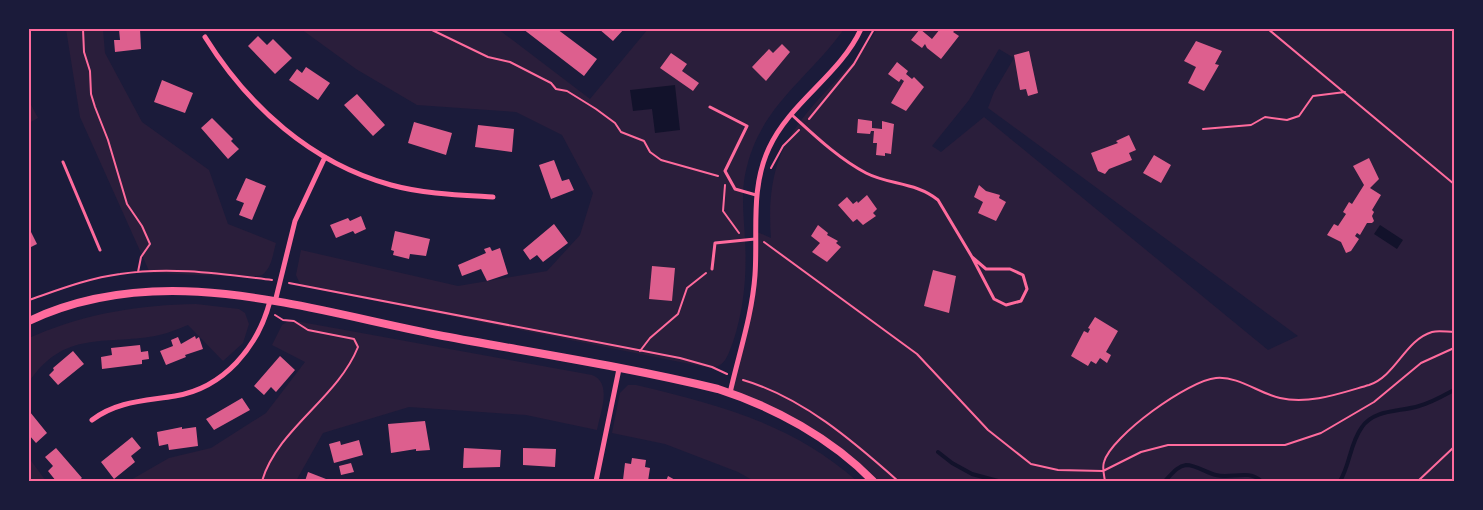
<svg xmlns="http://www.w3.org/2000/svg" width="1483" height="510" font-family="Karla,sans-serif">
<rect width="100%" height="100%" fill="#1b1b3a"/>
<path fill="#2a1e3b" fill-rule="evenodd" d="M66 29H103L105 53 142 122 209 170 228 224 276 243C273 253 272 268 262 275 256 279 166 273 150 273L80 117Z
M301 29H498L590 99 648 29H844C807 81 758 107 745 175 741 196 744 218 745 240 747 274 744 309 733 342 728 354 726 367 710 368L301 286 296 275 301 250 458 286 547 271 580 235 593 193 562 135 516 112 417 105 356 69Z
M877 29H1454V481H873L814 434 730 393 752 304 755 231 771 238C768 199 772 161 795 129 819 93 855 67 877 29ZM999 49 1014 58 994 92 988 108 1298 336 1268 350 984 117 941 152 932 146 969 100Z
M29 101 38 118 29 123Z
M196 304 239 309 245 313 249 324 243 343 223 361 188 325C178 329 166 334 155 336 104 345 64 330 29 382V338L36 335C88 313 140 305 196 304Z
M290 320 592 375C613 383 600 413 597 430L526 415 409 407 323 433 296 481H129L169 458 211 448 266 413 305 362 272 345 282 325Z
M628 385H636C719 405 791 423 857 481H754L738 472 665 444 612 433 620 393Z
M29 458 46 481H29Z"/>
<path fill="#12122b" d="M675 85 680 130 655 133 652 109 633 111 630 90Z
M1380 225 1403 240 1397 249 1374 234Z"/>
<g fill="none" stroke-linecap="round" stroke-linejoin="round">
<path stroke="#12122b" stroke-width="4" d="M938 452 952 463 972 474 998 481
M1165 481C1171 475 1177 466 1186 465 1196 465 1207 473 1216 475 1231 479 1249 469 1261 481
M1340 481C1350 465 1350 443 1362 427 1374 409 1400 412 1419 406 1431 403 1443 396 1454 390"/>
</g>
<path fill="#dd5f8e" d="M119 29H140L141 49 115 52 114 40H120Z
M523 29H557L597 59 584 76Z
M599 29H624L613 41Z
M920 29 932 39 940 29H956L953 32 959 36 941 59 927 48 925 44 922 48 911 40Z
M258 36 267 45 273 39 292 58 275 74 248 46Z
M1196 41 1222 51 1215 64 1219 65 1204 91 1188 83 1196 67 1184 61Z
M782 44 790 52 766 81 752 67 769 49 773 53Z
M1029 51 1038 93 1028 96 1026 89 1020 90 1014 55Z
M671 53 687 64 682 71 699 83 693 91 660 68Z
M897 62 908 71 906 74 912 79 914 77 924 87 906 111 891 103 904 81 901 79 899 82 888 74Z
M306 67 330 83 318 100 289 80 297 69 302 73Z
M162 80 193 93 185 113 154 102Z
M357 94 385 125 373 136 344 105Z
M212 118 233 139 231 141 239 149 228 159 201 128Z
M858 119 872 121V128L882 129V121L894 124 891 154 885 153V156L876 155 877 143H873L874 131H871L870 134 857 133Z
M414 122 452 133 446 155 408 143Z
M478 125 514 129 512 152 475 147Z
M1129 135 1136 150 1129 153 1132 160 1109 169 1105 174 1098 171 1091 153 1118 143 1116 141Z
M1154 155 1171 165 1161 183 1143 173Z
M1369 158 1379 179 1370 188 1381 195 1372 210 1374 212 1372 216 1374 221 1372 223H1367L1360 235 1357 233 1355 236 1359 239 1351 251 1346 253 1341 242 1327 235 1334 224 1338 226 1346 214 1343 212 1349 202 1352 204 1364 185 1353 166Z
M554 160 562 181 569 179 574 190 551 199 539 165Z
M246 178 266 186 252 220 239 215 244 203 236 200Z
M979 185 986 191 1000 195 999 198 1006 202 996 221 978 213 983 202 974 197Z
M867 195 877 209 873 213 876 216 863 225 857 219 853 222 838 205 847 197 853 204 857 201 858 203Z
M361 216 366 229 355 234 353 231 336 238 330 225 348 218 350 221Z
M554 224 568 243 543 262 537 255 530 260 523 250Z
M818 225 828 233 827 235 838 241 836 243 841 247 827 262 812 252 820 243 811 236Z
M29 228 37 244 29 248Z
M395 231 430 239 426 256 410 254 409 259 393 255 394 251 391 250Z
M490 247 492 251 500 248 508 274 487 281 481 269 462 276 458 265 486 253 484 249Z
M652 266 675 268 672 301 649 299Z
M933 270 956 276 949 313 924 306Z
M1095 317 1118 331 1106 352 1111 355 1107 363 1100 358 1096 364 1091 361 1088 366 1071 356 1084 331 1088 333 1090 329 1088 328Z
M195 336 196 339 199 337 203 349 185 355 186 357 166 365 160 351 173 346 171 340 178 337 181 344Z
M140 345 141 352 148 351 149 359 142 360V364L102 369 101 357 112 355 111 348Z
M73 351 84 364 58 385 49 375 54 370 53 368Z
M280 356 295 370 276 392 271 387 264 395 254 386Z
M242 398 250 410 214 430 206 419Z
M30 412 47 433 36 443 29 435Z
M425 421 430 450 416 451V449L391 453 388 424Z
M182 427V429L196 427 198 446 169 450 168 444 159 446 157 432Z
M132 437 141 448 131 456 135 462 114 479 101 462Z
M359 440 363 455 334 463 329 444 340 441 341 445Z
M56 448 82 478 78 481H56L48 471 53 466 45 457Z
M464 448 501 450 500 467 463 468Z
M523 448 556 449 555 467 523 465Z
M632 458 646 460 645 467 650 468 648 481 623 480 625 463 631 464Z
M351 463 354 472 341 475 339 466Z
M308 472 326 479 325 481H305Z
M668 476 677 481H666Z"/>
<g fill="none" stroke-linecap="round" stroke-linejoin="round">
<path stroke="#ff6b9d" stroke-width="2" d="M83 29 84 52 90 71 91 94 95 107 108 140 127 204 142 226 150 244 141 257 138 272
M430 29 488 57 510 62 551 83 556 89 567 91 596 109 615 123 621 132 644 141 650 152 661 160 718 176
M1268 29 1454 184
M809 119 854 64 874 29
M1203 129 1251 125 1265 117 1287 120 1299 116 1313 96 1345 92
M771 168 783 146 799 130
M725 185 723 211 739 233
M764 242 917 354 988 430 1031 464 1058 470 1103 471 1141 452 1168 445H1285L1321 433 1374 402 1421 363 1454 348
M289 283 680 358 712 367 727 374
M29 300C58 290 89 278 120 274 171 266 222 274 272 280
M640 351 650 338 678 314 687 288 706 273
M743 380C802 397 853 441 898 481
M262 481C278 428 337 399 358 347L354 339 308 330 294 321 283 320 275 315
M1105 481C1104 475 1102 468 1104 462 1111 436 1189 380 1216 378 1239 376 1258 393 1280 398 1309 405 1341 393 1369 385 1396 376 1405 340 1432 332 1439 330 1447 332 1454 332
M1418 481 1454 447"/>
<path stroke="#ff6b9d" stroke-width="3" d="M710 107 747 126 725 171 735 189 756 195
M792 115C814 135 839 159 866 173 889 185 916 182 938 200L972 257
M63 162 100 250
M972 257 986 269H1010L1023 275 1027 289 1021 301 1006 305 994 299Z
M712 269 715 243 755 239"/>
<path stroke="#ff6b9d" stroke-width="5" d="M205 37C248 106 311 163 391 185 424 194 459 195 493 197
M275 302 295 221 325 157
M730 393C739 353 752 316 755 275 758 231 750 189 769 148 790 102 840 75 861 29
M92 420C117 401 145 401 175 396 224 388 258 347 270 301
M596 481 619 369"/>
<path stroke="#ff6b9d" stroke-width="8" d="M29 321C162 258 307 310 443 336 535 353 627 367 718 389 774 407 831 438 873 481"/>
</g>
<rect width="1483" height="510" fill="none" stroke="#1b1b3a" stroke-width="60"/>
<rect x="30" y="30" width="1423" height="450" fill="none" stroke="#ff6b9d" stroke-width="2"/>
</svg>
